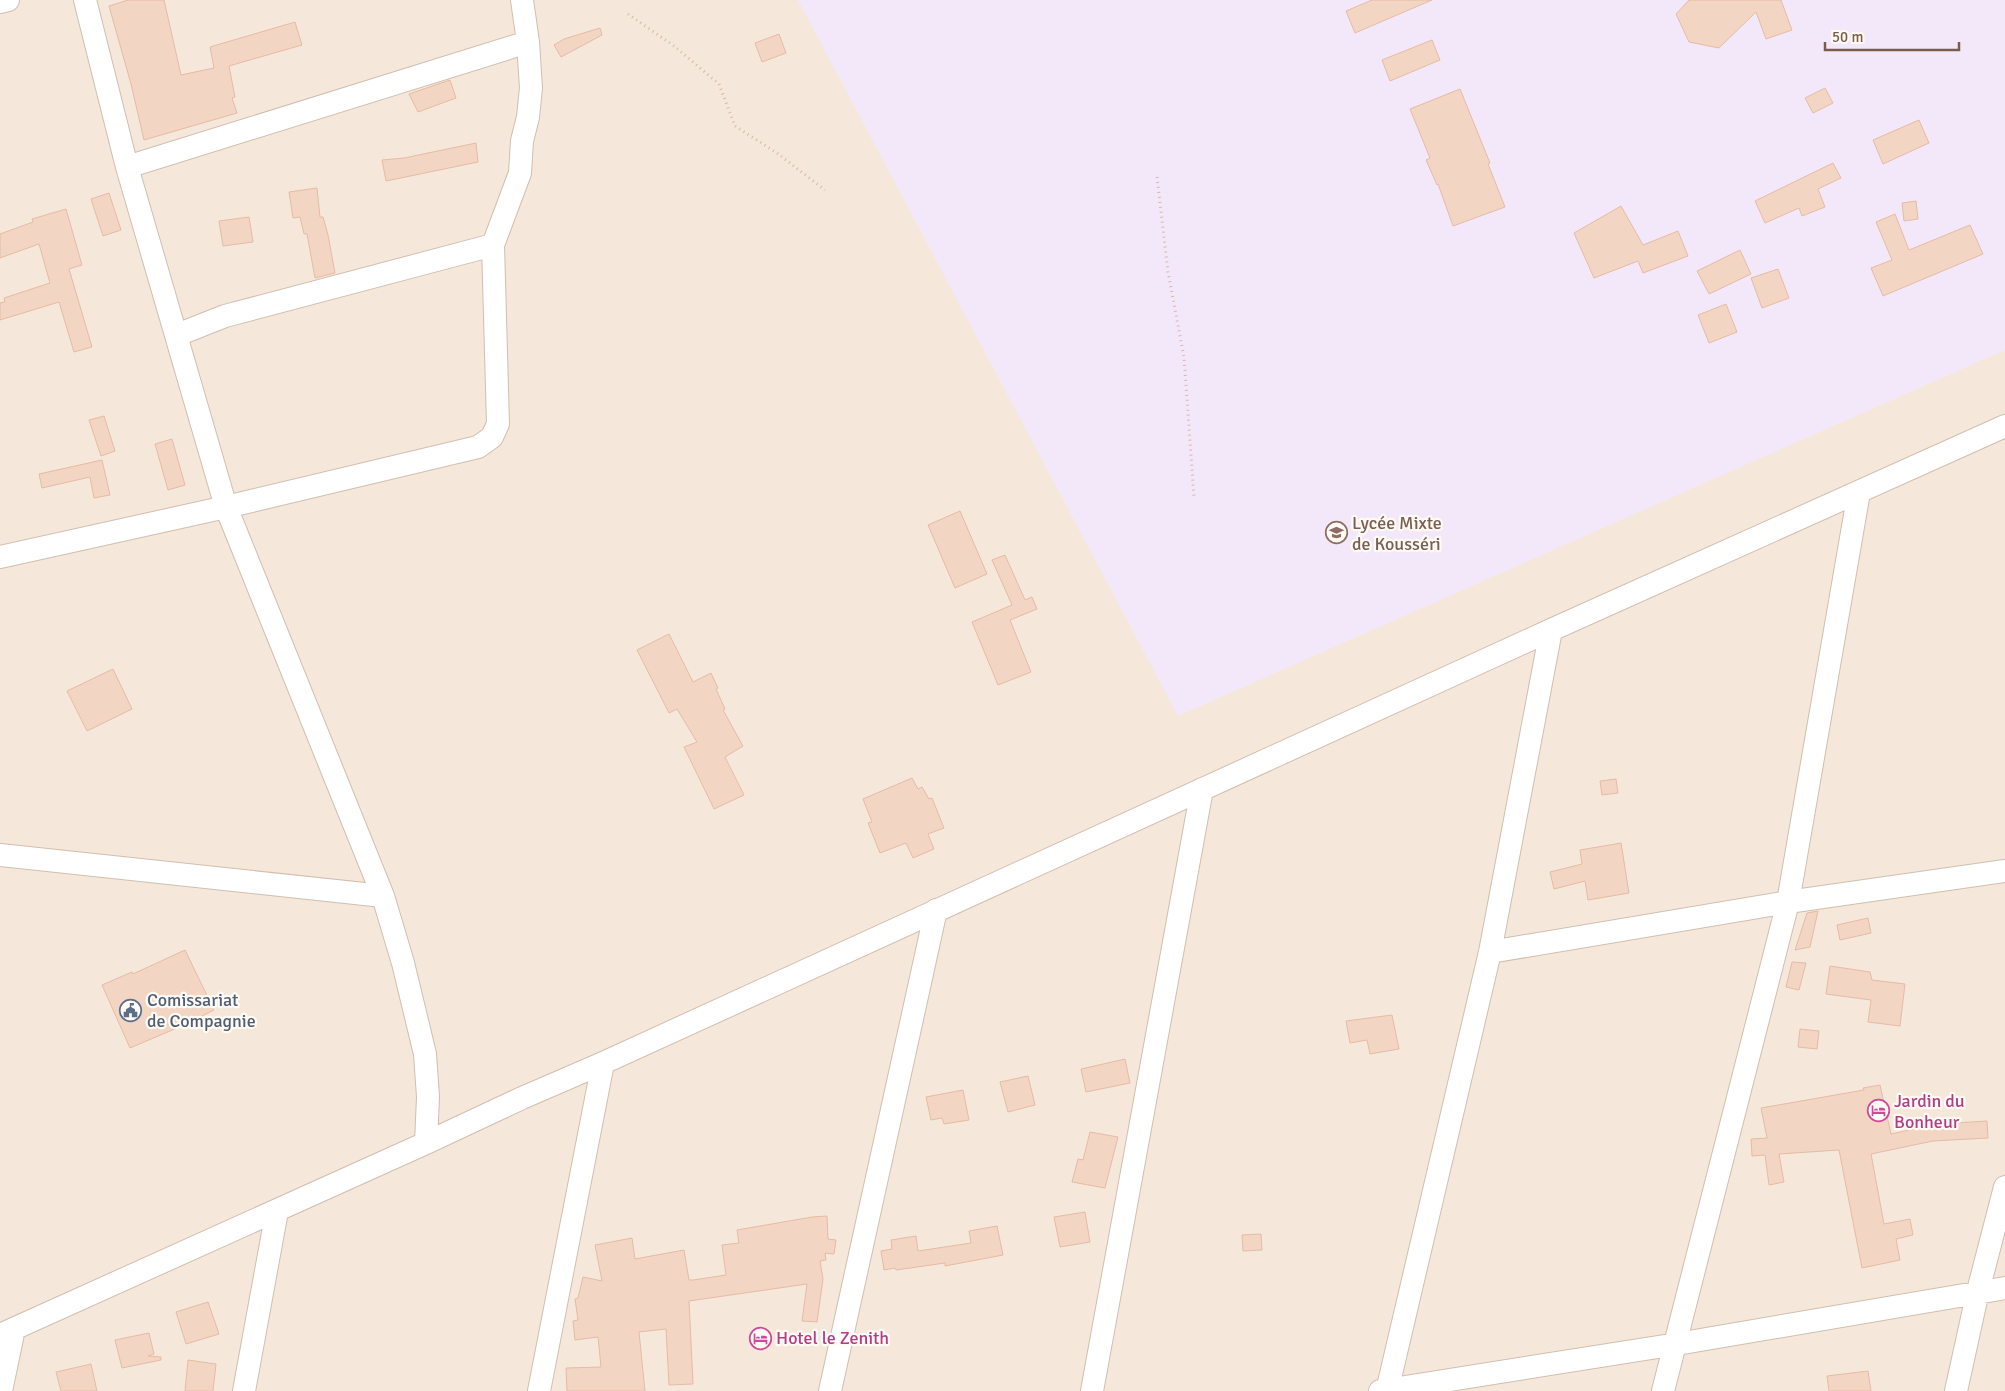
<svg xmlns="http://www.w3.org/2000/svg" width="2005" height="1391" font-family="Signika,sans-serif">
<rect width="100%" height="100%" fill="#fdf6ec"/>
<path fill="#f5e8da" d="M0 0H2005V1391H0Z"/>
<path fill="#f3e8fa" d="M798 0H2005V350L1178 716Z"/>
<path fill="#f3d5c3" stroke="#e6bba3" d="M128 0H164L181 75 214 68 210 47 295 22 302 45 229 66 235 97 232 98 237 113 144 140 131 84 109 6Z
M1372 0H1432L1355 33 1346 11Z
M1689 0H1781L1792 30 1766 39 1756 12 1719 48 1689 42 1676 14Z
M600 28 602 35 561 57 554 45 564 39Z
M779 34 786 53 762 62 755 43Z
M1432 40 1440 60 1390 81 1382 60Z
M450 80 456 98 418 112 409 94Z
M1825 88 1833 103 1813 113 1805 98Z
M1460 89 1490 163 1488 164 1505 207 1453 226 1438 184 1437 185 1426 160 1430 158 1410 109Z
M1919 120 1929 143 1883 164 1873 140Z
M476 143 478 162 386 181 382 160 404 158Z
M1833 163 1841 178 1818 189 1825 207 1802 216 1799 208 1765 223 1755 201Z
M317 188 320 217H323L328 235 335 273 315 278 307 234H304L300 217 293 218 289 192Z
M109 193 121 230 103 236 91 199Z
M1916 201 1918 219 1904 221 1902 203Z
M1621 206 1643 245 1678 231 1688 256 1643 273 1638 261 1594 278 1574 233Z
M66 209 82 265 69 269 92 347 74 352 59 302 0 320V303L5 302 4 298 50 283 39 244 0 258V234L33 222 32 219Z
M1895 214 1909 250 1970 225 1983 254 1883 296 1871 268 1892 260 1876 222Z
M249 217 253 242 223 246 219 221Z
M1740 250 1751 274 1709 294 1697 271Z
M1778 269 1789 298 1762 308 1751 278Z
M1726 304 1737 332 1709 343 1698 315Z
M104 416 115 451 101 456 89 420Z
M172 439 185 485 168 490 155 444Z
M102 460 110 495 94 498 90 477 42 488 39 474Z
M960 511 987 574 955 588 928 525Z
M1005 555 1025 600 1032 597 1037 609 1010 620 1031 672 998 685 972 622 1012 605 992 560Z
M669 634 693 682 711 673 718 688 716 689 725 709 723 710 743 746 725 757 744 795 714 809 684 747 697 742 677 709 669 713 637 650Z
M113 669 132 709 87 731 67 691Z
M912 778 918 789 922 787 929 799 932 798 944 828 928 834 934 849 913 858 906 843 880 853 868 823 872 822 863 799Z
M1616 779 1618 793 1602 795 1600 781Z
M1621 843 1629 893 1588 900 1585 881 1554 889 1550 872 1582 864 1580 850Z
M1818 911 1810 947 1795 950 1807 913Z
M1868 918 1871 933 1840 940 1837 925Z
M185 950 214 1010 184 1025 130 1048 102 985 132 972 133 974Z
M1792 962 1806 963 1799 990 1786 987Z
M1830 966 1870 972 1872 980 1905 984 1900 1026 1868 1022 1871 1000 1826 994Z
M1392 1015 1399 1049 1370 1054 1367 1040 1350 1043 1346 1021Z
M1800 1029 1819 1031 1817 1049 1798 1047Z
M1125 1059 1130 1083 1086 1092 1081 1069Z
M1028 1076 1035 1105 1008 1112 1000 1082Z
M1880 1085 1891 1134 1938 1124 1987 1121 1988 1138 1933 1141 1871 1154 1884 1224 1910 1219 1913 1235 1896 1239 1900 1260 1862 1268 1839 1150 1779 1154 1784 1182 1769 1185 1765 1155 1752 1156 1751 1139 1767 1138 1761 1108 1864 1090 1863 1088Z
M963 1090 969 1120 944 1124 942 1118 931 1120 926 1097Z
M1090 1132 1118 1137 1105 1188 1072 1182 1078 1159 1083 1160Z
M1085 1212 1090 1242 1060 1247 1054 1217Z
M827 1216 828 1239 836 1240 834 1254 825 1253 826 1260 820 1261 823 1279 817 1322 802 1321 807 1284 689 1301 693 1384 669 1385 666 1329 639 1332 645 1391H567L566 1368 601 1367 598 1337 575 1340 573 1321 578 1320 575 1299 578 1298 583 1277 602 1281 595 1245 632 1238 635 1259 684 1250 689 1280H693L726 1275 722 1245 739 1243 737 1230 812 1217Z
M997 1226 1003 1255 945 1266V1263L896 1270 895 1268 884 1270 881 1251 892 1249 891 1240 916 1236 918 1251 971 1243 969 1231Z
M1261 1234 1262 1250 1243 1251 1242 1235Z
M208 1302 219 1334 186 1344 176 1312Z
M149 1333 154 1354 148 1356 161 1357V1360L122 1368 115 1340Z
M188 1360 216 1364 213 1391H185Z
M91 1364 97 1391H61L56 1372Z
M1868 1371 1871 1391H1829L1827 1376Z"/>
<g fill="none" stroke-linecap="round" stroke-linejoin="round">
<defs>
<path id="minor" d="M85 0 127 167 226 507 383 896 403 963 425 1054 428 1097 426 1143
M0 2 8 0
M127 167 528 42
M177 335 225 316 493 245
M0 557 226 507 478 447 492 437 498 424 493 245 520 173 522 141 528 117 531 88 528 42 522 0
M0 855 383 896
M1490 952 1788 902 2005 871
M0 1335 426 1143 522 1098 603 1063 1551 630 2005 426
M1 1391 14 1329
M244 1391 277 1211
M539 1391 603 1063
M830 1391 936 910
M1092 1391 1202 789
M1380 1391 1677 1344 2005 1288
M1387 1391 1490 952 1551 630
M1663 1391 1788 902 1859 492
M1956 1391 1978 1291 2005 1187"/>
</defs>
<use href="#minor" stroke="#d1beb0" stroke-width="24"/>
<path stroke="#d9b8a5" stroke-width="3" stroke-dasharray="1 4" stroke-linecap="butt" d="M628 14 674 46 719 84 735 126 777 153 825 190
M1157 177 1168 272 1184 357 1194 497"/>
<use href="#minor" stroke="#fff" stroke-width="22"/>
</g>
<defs>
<symbol id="school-ring" viewBox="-11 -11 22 22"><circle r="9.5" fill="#fffaf3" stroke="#8d6e63" stroke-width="1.5"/><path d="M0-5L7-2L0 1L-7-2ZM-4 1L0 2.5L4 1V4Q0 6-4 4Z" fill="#8d6e63"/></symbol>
<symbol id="civic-ring" viewBox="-11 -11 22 22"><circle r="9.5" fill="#fffaf3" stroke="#5c6f8a" stroke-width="1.5"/><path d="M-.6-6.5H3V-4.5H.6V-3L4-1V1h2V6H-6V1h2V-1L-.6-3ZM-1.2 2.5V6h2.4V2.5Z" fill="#5c6f8a"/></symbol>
<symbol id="hotel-ring" viewBox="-11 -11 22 22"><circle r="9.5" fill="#fffaf3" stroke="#d1479c" stroke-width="1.5"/><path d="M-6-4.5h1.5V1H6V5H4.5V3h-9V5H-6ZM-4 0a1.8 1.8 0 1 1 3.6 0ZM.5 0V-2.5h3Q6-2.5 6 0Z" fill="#d1479c"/></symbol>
</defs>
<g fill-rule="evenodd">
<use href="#school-ring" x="1324" y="520" width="25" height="25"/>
<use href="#civic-ring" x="118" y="998" width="25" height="25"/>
<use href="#hotel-ring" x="1866" y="1098" width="25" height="25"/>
<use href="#hotel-ring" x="748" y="1326" width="25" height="25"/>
</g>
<g text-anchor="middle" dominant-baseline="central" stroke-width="4.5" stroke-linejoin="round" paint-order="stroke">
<g font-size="18" fill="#785e54" stroke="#fffaf3" text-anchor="start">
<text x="1352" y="523">Lycée Mixte<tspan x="1352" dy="21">de Kousséri</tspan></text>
</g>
<g font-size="18" fill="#4e5e75" stroke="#fffaf3" text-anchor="start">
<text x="147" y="1000">Comissariat<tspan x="147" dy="21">de Compagnie</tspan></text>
</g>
<g font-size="18" fill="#b23c85" stroke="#fffaf3" text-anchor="start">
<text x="1894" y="1101">Jardin du<tspan x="1894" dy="21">Bonheur</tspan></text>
<text x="776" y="1338">Hotel le Zenith</text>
</g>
</g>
<path d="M1825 42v8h134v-8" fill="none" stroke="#7a5c4d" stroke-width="2.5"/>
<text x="1832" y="42" font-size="15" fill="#7a5c4d" stroke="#fffaf3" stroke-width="4" paint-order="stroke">50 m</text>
</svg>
